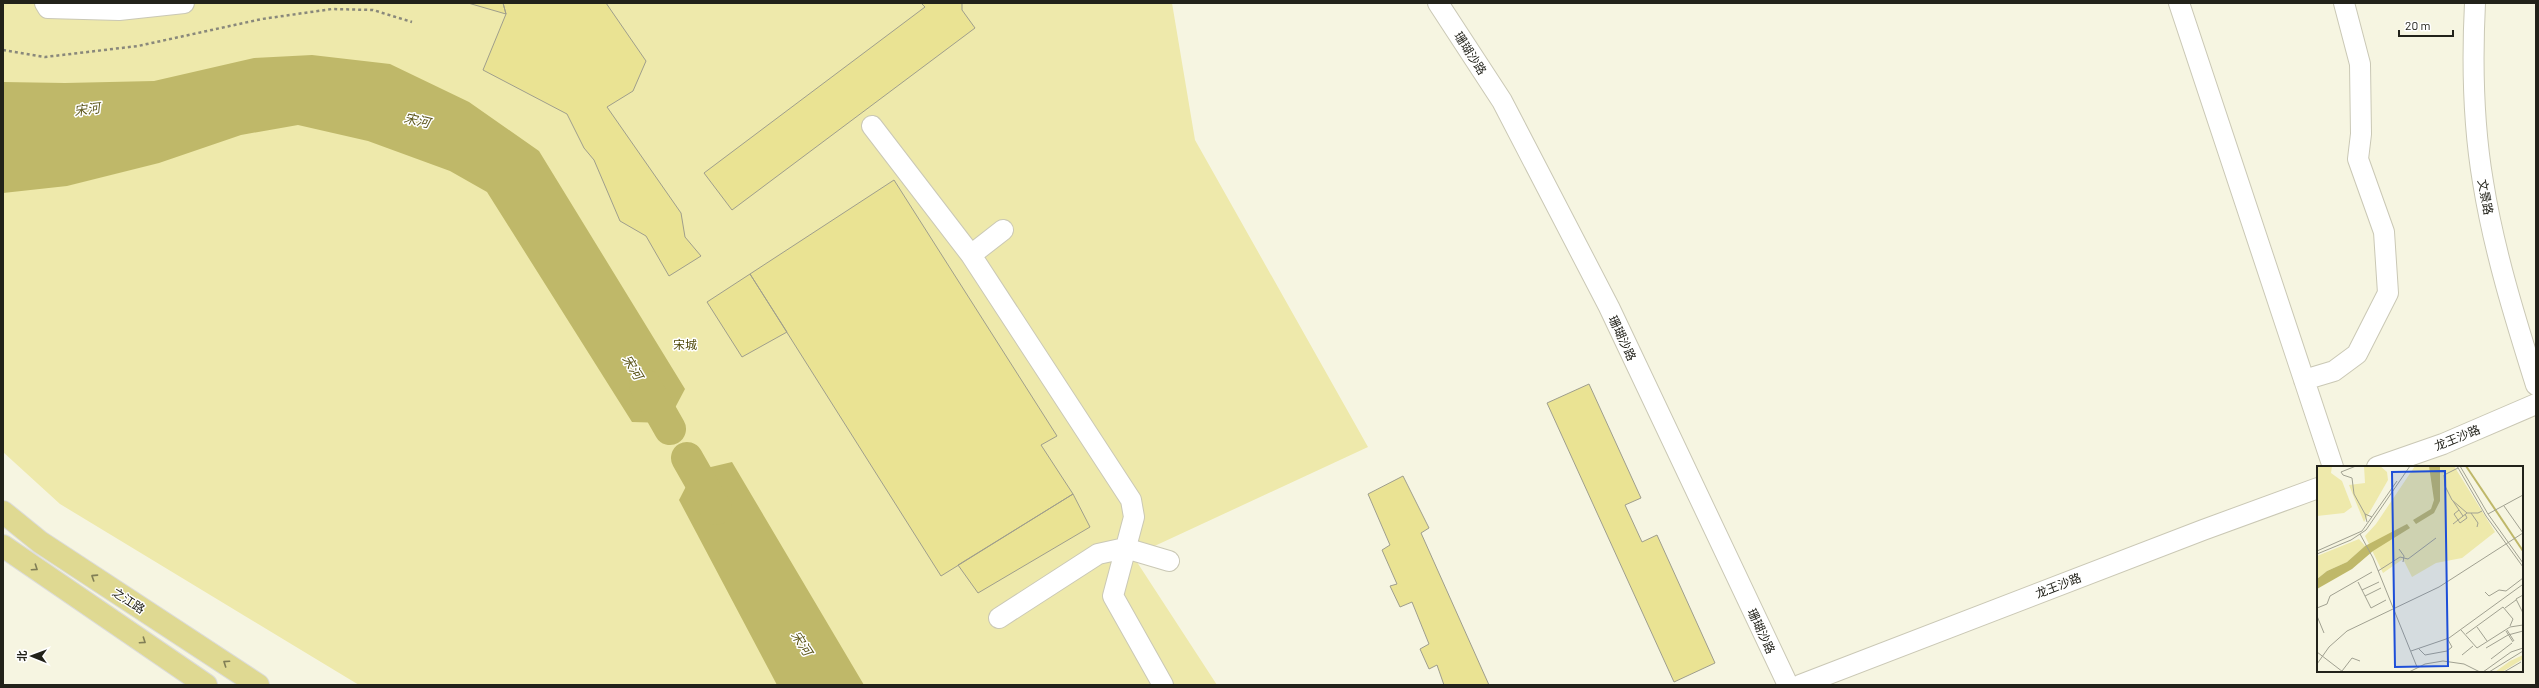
<svg xmlns="http://www.w3.org/2000/svg" width="2539" height="688" font-family="Barlow,'Noto Sans SC',sans-serif">
<rect width="100%" height="100%" fill="#f6f5e1"/>
<path fill="#eee9ab" d="M3 3H1172L1195 140 1368 447 1133 556 1217 685H359L60 504 3 452Z"/>
<path fill="#bfb869" d="M312 55 390 64 469 102 539 151 685 389 667 423 632 422 487 192 450 171 368 141 298 125 241 135 159 163 67 186 3 193V82L65 83 154 81 254 58Z
M732 462 864 685H777L679 500 694 471Z"/>
<g fill="none" stroke-linecap="round" stroke-linejoin="round">
<path stroke="#bfb869" stroke-width="32" d="M645 385 670 429
M687 458 716 509"/>
</g>
<path fill="#eae393" stroke="#9f9e8c" d="M468 3H503L506 14Z
M503 3H606L646 61 633 91 607 107 681 213 685 237 701 256 669 276 646 236 620 221 594 160 584 148 567 114 483 70 506 14Z
M921 3H962V10L975 28 732 210 704 173 925 7Z
M894 180 1057 436 1041 445 1073 494 941 576 750 274Z
M750 274 787 332 742 357 707 302Z
M1589 384 1641 498 1625 505 1642 542 1657 535 1715 663 1674 682 1547 403Z
M1403 476 1429 528 1421 533 1489 685H1444L1437 665 1429 669 1420 649 1429 644 1412 602 1400 607 1390 586 1397 584 1382 550 1390 545 1368 494Z
M1073 494 1090 527 978 593 958 565Z"/>
<g fill="none" stroke-linecap="round" stroke-linejoin="round">
<defs>
<path id="minor" d="M45 3 48 8 119 10 184 3
M1438 3 1502 101 1609 307 1788 685
M2179 3 2333 467
M2475 3C2472 62 2473 123 2483 182 2494 251 2515 318 2536 385
M872 126 971 255 1131 500 1134 517 1113 596 1163 685
M971 255 1003 230
M2304 380 2334 371 2357 354 2388 293 2384 232 2358 159 2361 134 2360 64 2344 3
M2377 467 2443 444 2536 404
M999 618 1098 554 1125 548 1169 561
M1800 685 2203 530 2318 488"/>
<path id="major" d="M3 512 40 542 258 685
M3 546 206 685"/>
</defs>
<use href="#minor" stroke="#cac8b5" stroke-width="22"/>
<use href="#major" stroke="#dcdcda" stroke-width="24"/>
<path stroke="#89887b" stroke-width="2.5" stroke-dasharray="3 3" stroke-linecap="butt" d="M3 50 45 57 138 46 262 19 332 9 373 10 412 22"/>
<use href="#minor" stroke="#fff" stroke-width="20"/>
<use href="#major" stroke="#dfd992" stroke-width="22"/>
</g>
<defs><path id="oneway-chevron" d="M-2-3.5L2.5 0L-2 3.5" fill="none" stroke-width="1.6" stroke-linecap="round" stroke-linejoin="round"/></defs>
<g stroke="#807e56">
<use href="#oneway-chevron" transform="translate(35 568) rotate(34)"/>
<use href="#oneway-chevron" transform="translate(94 577) rotate(-147)"/>
<use href="#oneway-chevron" transform="translate(143 641) rotate(34)"/>
<use href="#oneway-chevron" transform="translate(226 663) rotate(-146)"/>
</g>
<g text-anchor="middle" dominant-baseline="central" stroke-width="3" stroke-linejoin="round" paint-order="stroke">
<g font-size="12" fill="#22221a" stroke="#fff">
<text transform="translate(1471 53) rotate(57)">珊瑚沙路</text>
<text transform="translate(2486 197) rotate(79)">文景路</text>
<text transform="translate(1623 338) rotate(65)">珊瑚沙路</text>
<text transform="translate(2457 437) rotate(-22)">龙王沙路</text>
<text transform="translate(2058 585) rotate(-21)">龙王沙路</text>
<text transform="translate(129 600) rotate(33)">之江路</text>
<text transform="translate(1762 631) rotate(65)">珊瑚沙路</text>
</g>
<g font-size="12" fill="#4c4605" stroke="#fff">
<text x="685" y="344">宋城</text>
</g>
<g font-size="13" font-style="italic" fill="#5d571c" stroke="#fff">
<text transform="translate(87 109) rotate(-8)">宋河</text>
<text transform="translate(417 120) rotate(13)">宋河</text>
<text transform="translate(633 367) rotate(59)">宋河</text>
<text transform="translate(802 643) rotate(57)">宋河</text>
</g>
</g>
<g transform="translate(2317 466)">
<rect width="206" height="206" fill="#f6f5e1"/>
<path d="M0 0H15L14 7 25 15 35 41 27 47 0 50ZM47 0H63L70 6 71 14 47 56 32 19 48 17ZM98 0H137L178 66 145 92 119 97 95 111 86 93 66 107 48 70 59 58ZM42 73 48 80 30 96 10 105 0 113V90ZM206 189V193L185 206H178L193 195Z" fill="#eee9ab"/>
<path d="M112 0H123V35L117 47 99 58 96 54 114 43 117 34ZM90 58 93 62 56 85 35 103 0 123V113L10 105 30 96 48 80Z" fill="#bfb869"/>
<path fill="none" stroke="#bfb869" stroke-width="2" d="M149 0 206 85"/>
<path fill="none" stroke="#a1a191" stroke-width="1" d="M39 0 24 6 26 9 35 12 37 28 48 48M140 0 169 50 206 101M143 0 171 48 206 97M141 2 127 9 128 20 135 34 150 47M136 35 146 50M187 40 206 67M142 44 137 48 143 57 150 52 148 48M154 47 161 57 160 61M171 48 206 29M50 56 48 48 55 51M136 58 150 47H161L165 45M43 68 56 92 100 201M82 83 87 90 86 96M0 85 45 65 80 15M0 88 34 74 49 64 93 0M61 105 83 91 91 93 119 72M41 116 54 142 69 134M45 124 62 116M168 126 172 130 182 124 189 125 206 112M206 129 199 133 206 147M48 130 64 122M0 142 10 138 13 130 55 106M188 142 199 134M0 150 7 167M160 161 170 175M144 164 160 182 193 161 206 159M190 164 197 175M189 165 196 176M149 168 186 141 196 153 193 160M169 182 191 169 206 165M102 183 108 189 130 185 135 181 130 172M94 185 132 172 205 119 206 121M0 186 26 206M145 189 156 180M174 193 195 177M0 198 12 181 30 165 122 121 206 67M25 205 35 192 43 195M92 206 108 198 126 195 147 198 163 206M166 206 194 186 206 182M172 206 206 185M187 206 204 196"/>
<path fill="#1d4ed8" fill-opacity="0.15" stroke="#1d4ed8" stroke-width="2" d="M128 5 131 200 78 201 75 6Z"/>
<rect width="206" height="206" fill="none" stroke="#22221a" stroke-width="2"/>
</g>
<rect width="2539" height="688" fill="none" stroke="#22221a" stroke-width="8"/>
<g transform="translate(32 656) rotate(271)" stroke="#ffffff" stroke-width="3" paint-order="stroke">
<path d="M0-3L7 15L0 10L-7 15Z" fill="#22221a"/>
<text y="-6" font-size="11" font-weight="bold" text-anchor="middle" fill="#22221a">北</text>
</g>
<path d="M2399 30v6h54v-6" fill="none" stroke="#22221a" stroke-width="2"/>
<text x="2405" y="30" font-size="12" fill="#22221a" stroke="#ffffff" stroke-width="3" paint-order="stroke">20 m</text>
</svg>
